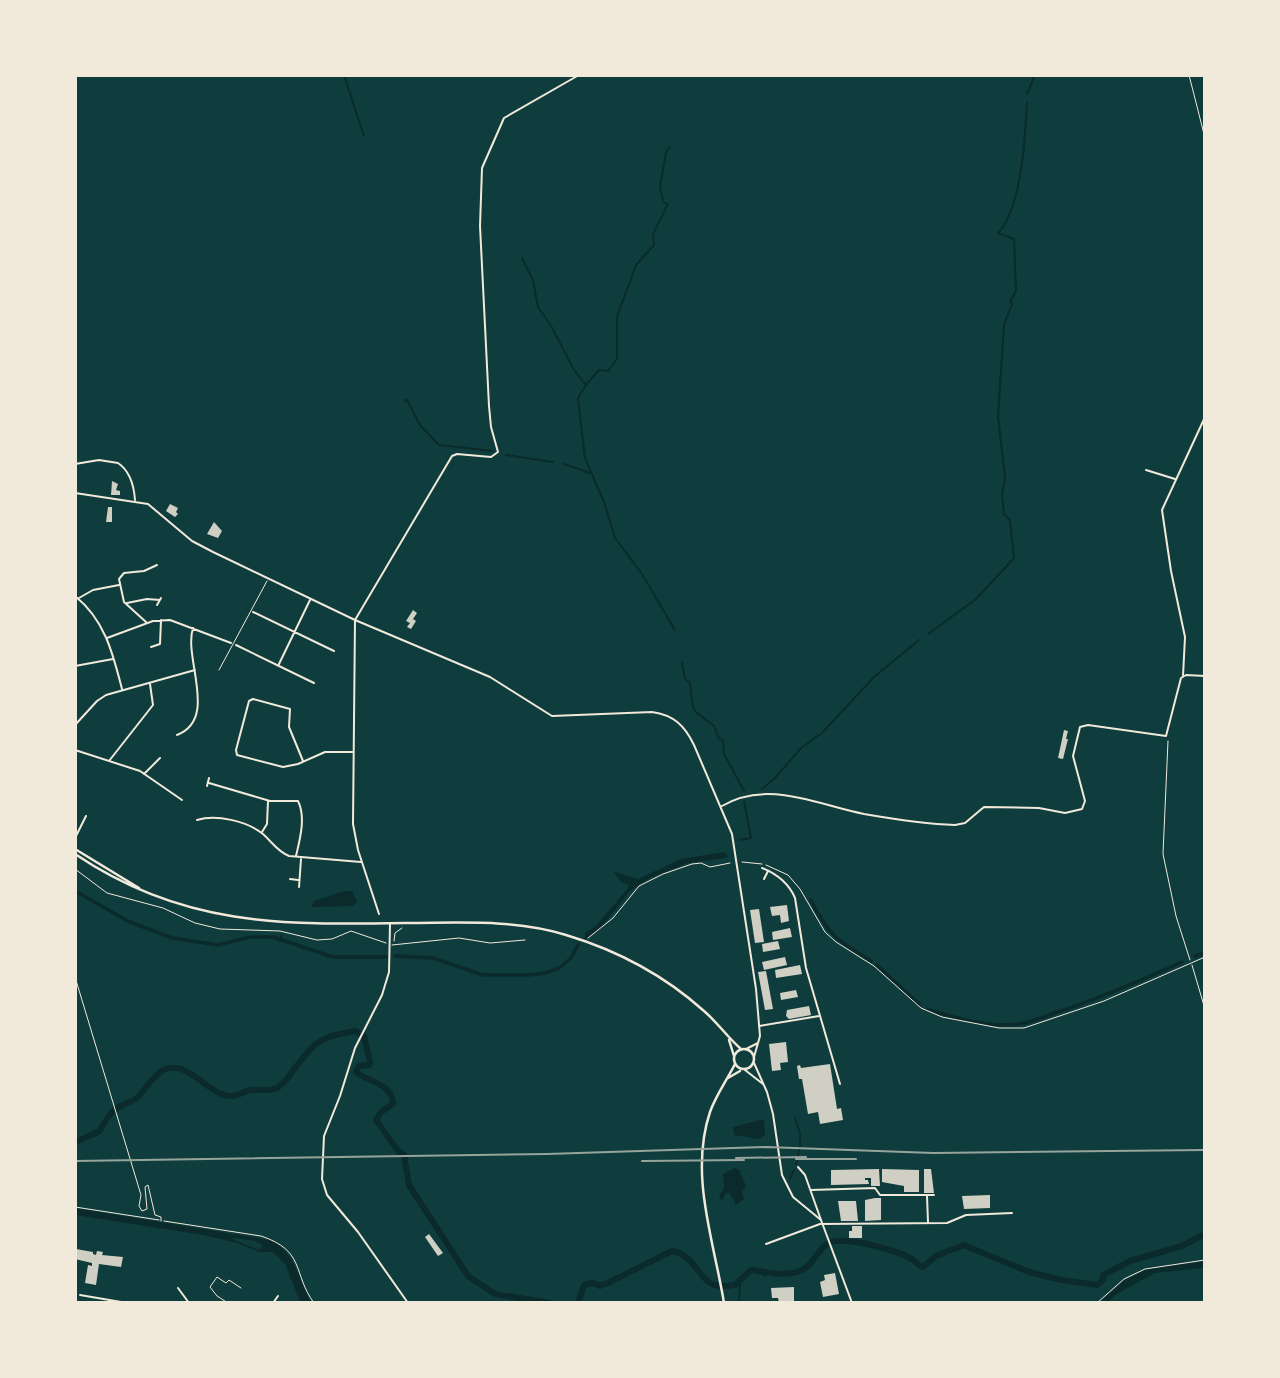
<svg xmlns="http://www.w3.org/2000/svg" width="1280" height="1378" font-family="Mulish,sans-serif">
<rect width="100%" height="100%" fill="#0f3d3e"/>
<path fill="#0a2a2b" d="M724 852 728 856 726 858 688 863 650 878 629 892 600 929 577 945 585 937V933L596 926 628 888V885L621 882 613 871 638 879 681 859Z
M345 891H352L357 902 353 906 311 907 314 901Z
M760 1120H764L765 1135 759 1139 734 1135 733 1127Z
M735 1168 739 1170 746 1186 742 1191 744 1199 736 1205 730 1193H726L722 1201 719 1197 724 1188 723 1174Z
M75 1208 270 1240C298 1254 297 1280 312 1303H302L299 1299 285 1264 273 1252H259V1249L263 1246 255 1241 233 1238V1242L203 1235 75 1215Z
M1205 1261 1203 1268 1155 1273 1115 1295 1107 1303H1099L1124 1281 1147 1269Z"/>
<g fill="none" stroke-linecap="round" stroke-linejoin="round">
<path stroke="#0a2a2b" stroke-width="2" d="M344 75 364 136
M1027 94 1035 75
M663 200 660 187 666 152 670 147
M664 203 668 204 653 234 654 245 636 265 617 317V359L608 371 599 370 586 385 578 398 585 458 604 502 615 538 642 574 675 630
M522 258 533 280 538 307 550 324 574 370 585 384
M404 401 407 400 420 425 439 445 492 451
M506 455 553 462
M564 464 590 473
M928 634 976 599 1014 558 1010 520 1004 514 1002 495 1005 477 998 416 1004 325 1012 304 1010 302 1016 291 1014 239 998 233C1022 207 1025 138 1027 103
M682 662 685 679 690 683 693 707 696 712 714 726 719 739 723 740 724 754 744 791
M762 789 775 778 801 748 822 733 874 677 919 640
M740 840 751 838 744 801
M280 940 282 935
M795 1118 800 1133V1146
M798 1156 799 1150
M796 1164 797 1161
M790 1178 794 1170
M232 1240 259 1251
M764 1276 766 1273
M739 1303 740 1282"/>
<path stroke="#0a2a2b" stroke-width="3.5" d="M75 891 128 921 172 938 218 945 250 937H273L333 957H387
M811 900C828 935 838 941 871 961
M395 956 433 958 483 975H528L546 973 559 968 571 958 578 945
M1195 956 1205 953
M877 965 919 1004
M928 1009C952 1018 994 1028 1019 1024 1034 1022 1047 1015 1061 1011 1102 997 1142 980 1182 962"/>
<path stroke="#0a2a2b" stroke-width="6" d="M75 1142 100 1131C107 1118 110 1111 124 1104 129 1102 135 1100 138 1097 146 1089 150 1080 159 1073 185 1053 207 1096 230 1096 238 1097 243 1091 251 1090 259 1089 269 1092 277 1088 283 1084 288 1078 292 1072 315 1042 317 1037 356 1031L364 1036 370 1062 369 1065 359 1066 356 1072C369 1083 392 1083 393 1104L381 1112 376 1120 398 1151 404 1155 409 1185 468 1276 495 1294 550 1303
M578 1303 584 1285 593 1283 600 1286 608 1283 672 1251C695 1255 698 1278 712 1284 718 1287 728 1286 735 1285L751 1270C767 1272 783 1277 800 1271 816 1265 818 1243 836 1241 854 1239 895 1250 910 1258 917 1261 916 1265 923 1267L936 1256 964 1245 1029 1272 1061 1280 1097 1285 1103 1280V1275L1130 1261 1182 1246 1205 1234"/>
</g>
<path fill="#cfcfc3" d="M112 481 118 484 116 490 120 491V495H111Z
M170 504 178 508 176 512 178 514 175 517 166 511Z
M108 507H112V522H106Z
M214 522 222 531 218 538 207 534Z
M413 610 417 613 413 619 416 621 411 629 407 627 410 623 406 621Z
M1064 730 1068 731 1066 739H1068L1063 759 1058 758Z
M787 905 789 921 781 923 780 915 772 916 770 907Z
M759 909 764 942 755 943 750 910Z
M790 928 792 937 773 940 772 932Z
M778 941 780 949 763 952 762 944Z
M785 957 787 965 764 970 762 962Z
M800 965 802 974 776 978 775 970Z
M766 971 773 1009 765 1010 758 972Z
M796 990 798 997 781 1000 780 993Z
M809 1006 811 1015 789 1019 786 1016 787 1010Z
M786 1042 788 1062 780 1063 781 1070 772 1071 769 1044Z
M830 1064 837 1109 841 1108 843 1120 820 1124 818 1112 808 1114 802 1079H799L797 1066 800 1065 801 1068Z
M879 1169 880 1186H871V1178H865V1180H868L869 1184 831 1185V1170Z
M882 1169 919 1170V1192H904V1186L882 1182Z
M924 1169H931L934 1193H924Z
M990 1195V1208L964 1209 962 1196Z
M875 1198H881V1220L865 1221V1200Z
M838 1201H856L858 1221H841Z
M852 1226H862V1238H849V1231H852Z
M429 1234 443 1253 438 1256 425 1237Z
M76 1249 93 1252V1254L96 1255 97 1251 103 1252 102 1255 123 1257 121 1267 99 1264 96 1285 85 1283 88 1265 92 1266V1263L75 1259Z
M835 1273 839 1294 823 1297 820 1282 825 1280 824 1275Z
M794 1287V1303H779L778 1298H772L771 1288Z"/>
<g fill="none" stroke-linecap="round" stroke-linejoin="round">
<path stroke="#f1e9da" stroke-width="1" d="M1189 75 1205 138
M1168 741 1163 854 1176 916 1190 960
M742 862 762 864
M766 865 788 875 800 889 825 932 836 942 874 966 921 1008 942 1017 999 1028H1024L1104 1001 1205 957
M75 869 107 893 163 908 195 923 220 929 280 931 317 940 332 939 351 931 386 943
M588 938 613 918 639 886 663 874 692 864 701 863 710 867 730 863
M394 941 395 933 402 928
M1192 965 1205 1009
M75 977 141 1195 139 1206 142 1211 147 1209 145 1187 148 1185 155 1215 161 1217V1221
M75 1207 159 1220
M164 1221 261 1236C306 1251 292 1273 314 1303
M228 1303 217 1296 210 1287 217 1277 226 1283 229 1280 241 1288
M668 1303H687
M1097 1303 1124 1279 1145 1269 1205 1260"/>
<path stroke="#f1e9da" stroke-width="1" d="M219 670 267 581
M392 945 459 938 490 943 525 940"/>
<path stroke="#f1e9da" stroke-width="2" d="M75 464 99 460 118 463C130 471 134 486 135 500
M1146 470 1175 479
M75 596C105 620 113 654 122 689
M79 598 93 590 119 585
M127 603 147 599 160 600
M157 605 161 598
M253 612 334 651
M146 622 124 602 119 579 124 573 144 571 157 565
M107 638 153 621 170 620 231 643
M236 645 314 683
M151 647 160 644 161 620
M279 664 310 600
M75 666 113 659
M1183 676 1185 637 1171 571 1162 510 1205 417
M75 725 97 701 106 695 195 670
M177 735C219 719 183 658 193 628
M75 750 140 771 182 800
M109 761 153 705 150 684
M303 761 289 727 290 709 253 699 249 701 236 750 237 755 283 767 298 764 325 752H353
M144 774 160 758
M209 783 270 801H298C306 817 300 839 296 856
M207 786 209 778
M197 820C216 814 247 821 263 834 272 842 277 851 289 856L361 862
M262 832 267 824 268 801
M75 838 86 816
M762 868C777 874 789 884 795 898L806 968 840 1084
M290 879 298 880
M764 879 768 871
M299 887 301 859
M379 914 358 850 353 824 355 620 452 456 457 454 491 457 498 452 491 427 489 406 480 226 482 168 504 118 579 75
M759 1026 819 1016
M798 1167 805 1175 821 1220
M811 1190 875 1188 880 1195H934
M927 1196 928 1222
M766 1244 820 1224 947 1223 966 1215 1012 1213
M178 1288 189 1303
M80 1295 127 1303
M1171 1302 1172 1303
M273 1303 278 1296"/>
<path stroke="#f1e9da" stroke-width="2" d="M75 493 148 504 192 541 213 552 355 620 490 677 552 716 652 712C674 715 685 726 694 745L732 834 756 989 760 1036 754 1057
M722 806C767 779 818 805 864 814 893 819 925 824 955 825L965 823 984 807 1039 808 1065 813 1082 809 1085 801 1073 756 1080 727 1088 725 1166 736 1181 678 1186 675 1205 676
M390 924 389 972 382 995 355 1048 340 1096 324 1136 322 1179 327 1195 358 1232 408 1303
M746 1049 758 1043
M754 1063 767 1092 773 1114 782 1175 793 1197 821 1220 852 1303
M745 1070 763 1084"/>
<path stroke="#f1e9da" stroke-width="2.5" d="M75 849 139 888
M75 854C183 927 283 925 407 923 460 923 514 919 566 935 616 950 665 976 704 1011 718 1023 728 1038 741 1049
M729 1040 734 1056
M734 1059a10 10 0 1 1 20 0a10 10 0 1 1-20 0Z
M728 1078 740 1071
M724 1303C714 1241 689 1175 710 1112 716 1095 727 1080 735 1064"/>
<path stroke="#97a49c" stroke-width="2" d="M736 1158 806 1157
M796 1159H856
M75 1161 547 1154 766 1147 933 1153 1205 1150
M642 1161 744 1160"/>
</g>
<rect width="1280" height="1378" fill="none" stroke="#f1e9da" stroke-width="154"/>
</svg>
